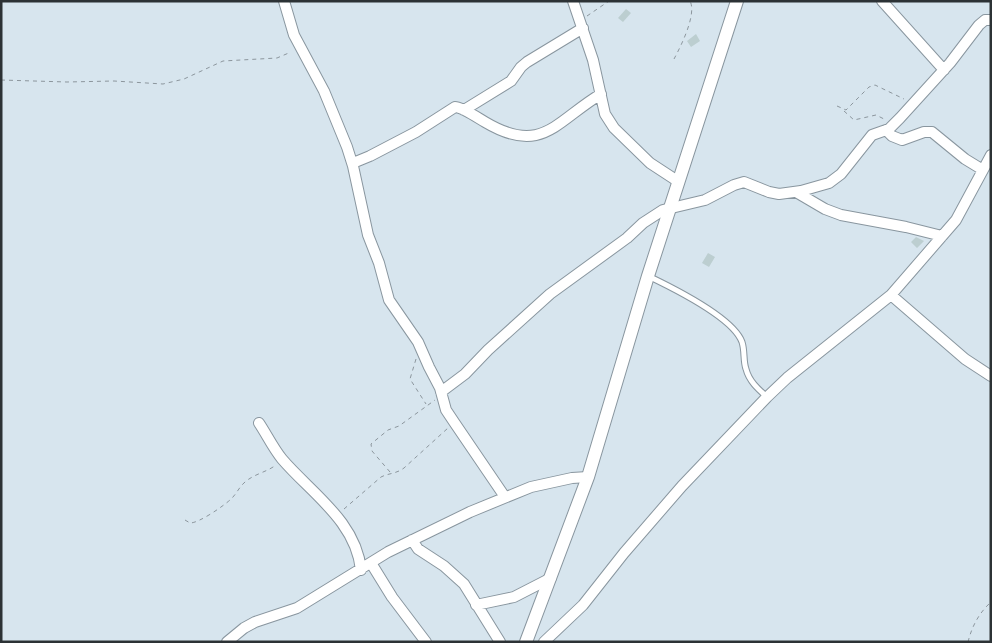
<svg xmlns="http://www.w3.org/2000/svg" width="992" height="643" font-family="'Zilla Slab',serif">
<rect width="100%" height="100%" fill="#d7e5ee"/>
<path fill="#bcced0" d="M626 9 631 13 623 22 618 18Z
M696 34 700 41 691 47 687 41Z
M916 237 924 241 917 248 911 242Z
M708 253 715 257 709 267 702 263Z"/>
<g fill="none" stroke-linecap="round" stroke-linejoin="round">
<defs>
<path id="service" d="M648 276C671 287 733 317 742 342 745 351 743 361 746 369 749 381 758 389 767 397"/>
<path id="minor" d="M284 1 294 35 324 91 347 147 353 166 368 235 379 263 389 300 418 342 429 367 440 388 446 410 454 422 505 497
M573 1 593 60 605 114 614 128 650 163 679 182
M882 1 944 70
M464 110 511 81 521 67 527 62 583 28
M886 130 892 136 902 140 924 132H932L965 159 983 170
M353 163 370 156 416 132 455 107C462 107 478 118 485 122 542 156 556 121 601 94
M796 192 825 209 841 215 906 227 942 236
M891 295 965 359 991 376
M441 392 465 374 488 350 550 294 627 238 643 223 663 210 705 200 734 185 744 182 769 192 779 194 801 191 829 183 841 174 872 135 889 129 900 118 950 63 979 25 985 20H991
M259 423C267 435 273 448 282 459 311 493 356 521 361 570
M412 540 418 549 444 566 464 584 500 642
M371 563 392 597 426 642
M476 605 514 597 551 578
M227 642 244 628 255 622 297 608 388 552 470 512 531 487 572 478 588 477
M544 642 583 605 624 553 682 486 767 397 787 378 891 295 956 220 991 155"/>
<path id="tertiary" d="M526 642 588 477 648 276 737 1"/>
</defs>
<use href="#service" stroke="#89969f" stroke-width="7"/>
<use href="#minor" stroke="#89969f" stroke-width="12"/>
<use href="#tertiary" stroke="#89969f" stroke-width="14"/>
<path stroke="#8c969d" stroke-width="1" stroke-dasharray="4 4" stroke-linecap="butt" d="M587 16 609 1
M674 59C681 46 697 14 690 1
M1 80 67 82 114 81 163 84 184 79 223 61 277 58 291 52
M837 106 846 110 869 87 875 85 904 99
M844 111 854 120 876 115 884 119
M416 359 410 379 426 404
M390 472 372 451 371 444 388 430 399 426 435 400
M344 509 381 477C389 473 396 474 404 468L448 428
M185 520 190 523C199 523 222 507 230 500 236 495 239 487 245 482 254 474 267 472 276 465
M968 642C972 626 979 613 991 602"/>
<use href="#service" stroke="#fff" stroke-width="5"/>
<use href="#minor" stroke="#fff" stroke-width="10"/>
<use href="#tertiary" stroke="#fff" stroke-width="12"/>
</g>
<rect width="992" height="643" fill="none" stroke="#2c3235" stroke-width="5"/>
</svg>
